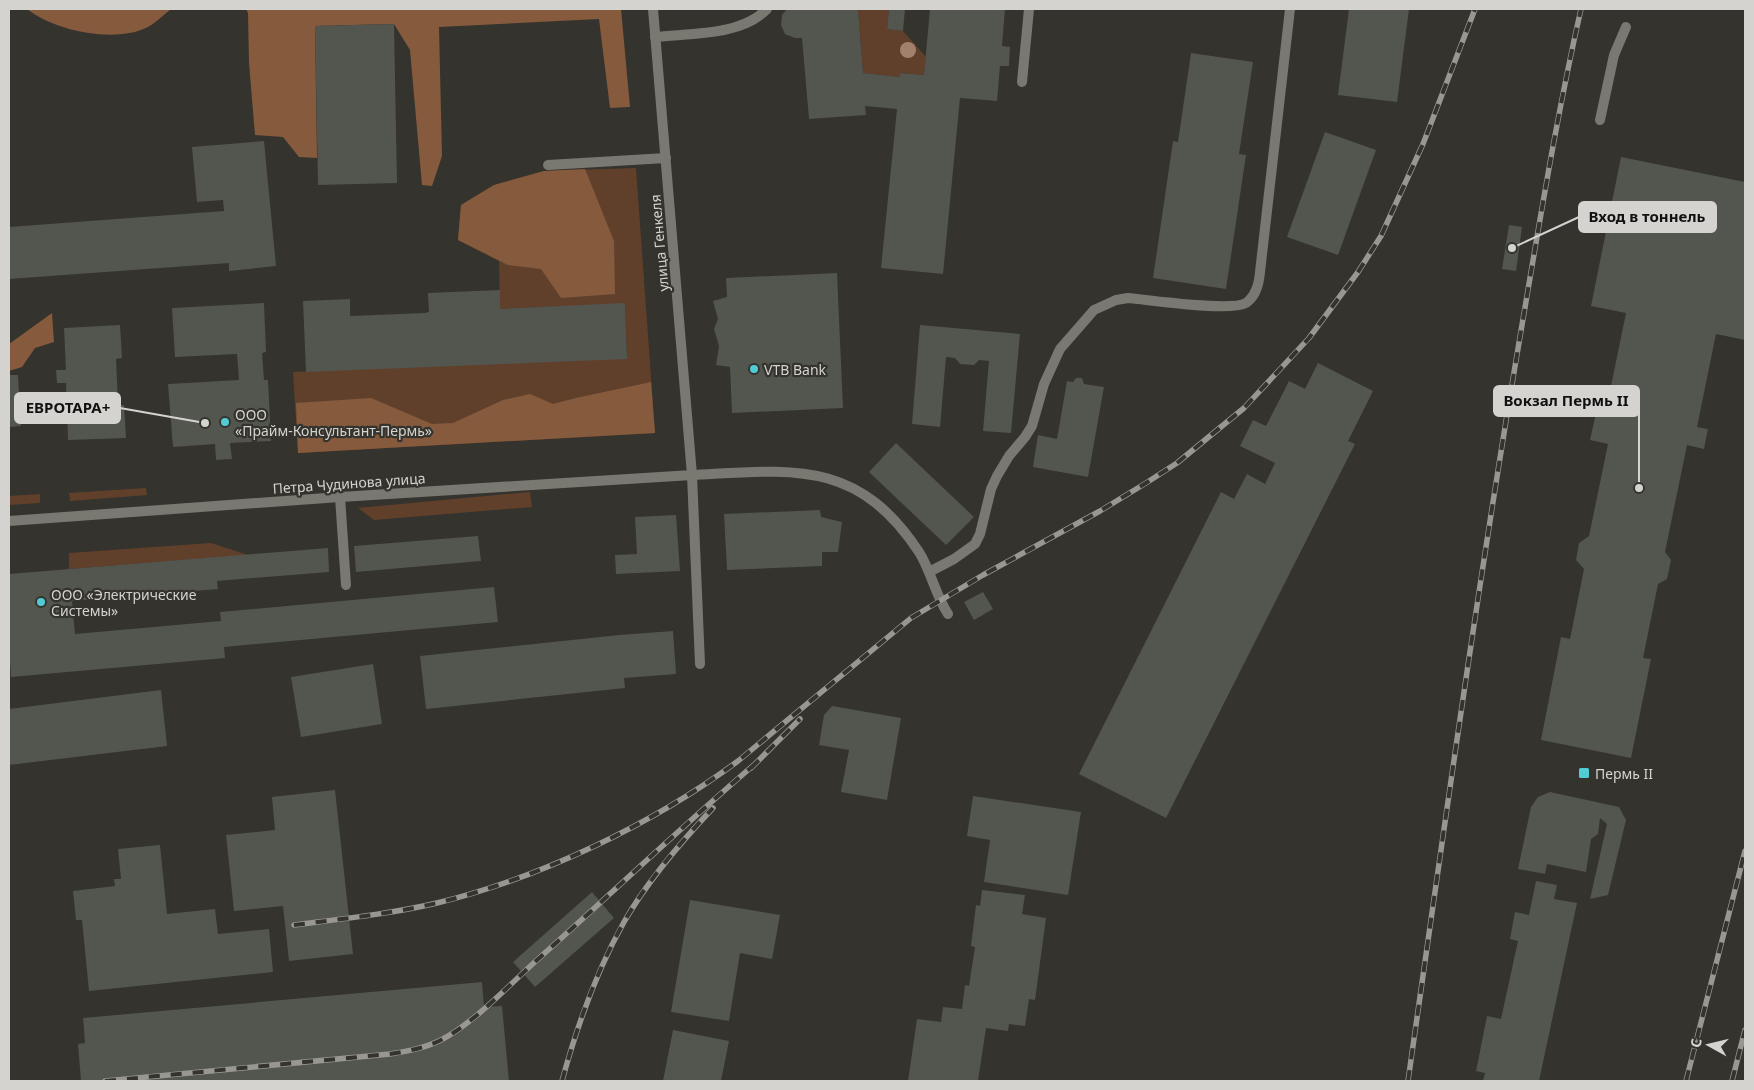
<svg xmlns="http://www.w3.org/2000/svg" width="1754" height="1090" font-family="'Noto Sans',sans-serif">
<rect width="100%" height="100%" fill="#34332d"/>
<path fill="#61402b" d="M858 9H889L887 29 903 31 926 57 924 75 901 73 900 77 863 73Z
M636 168 655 433 298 453 293 372 627 358 625 304 500 309 499 261 458 240 461 205 494 185 544 171Z
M146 488 147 495 70 501 69 493Z
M530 492 532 507 374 520 358 508Z
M40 494V503L9 505V496Z
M211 543 248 555 69 569V553Z"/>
<path fill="#865a3d" d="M27 9H171C163 15 155 24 146 28 113 43 55 31 27 9Z
M246 9H621L630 107 610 108 599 19 439 27 442 156 432 186 422 185 410 50 394 24 315 26 317 158 299 157 283 137 255 135 249 63 248 13Z
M585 169 614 241 615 294 561 298 541 269 508 265 458 240 461 205 494 185 544 171Z
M52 313 54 342 35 348 22 367 9 371V344Z
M651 382 655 433 298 453 296 403 371 398 432 424 453 423 503 400 530 394 553 404 576 398Z"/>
<path fill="#53554f" d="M787 9H858L863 73 900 77V73L924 75 930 9H1005L1002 46 1010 47 1009 66H1000L997 101 960 98 943 274 881 268 897 109 865 106 866 115 809 119 802 38H795L785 34 781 25 782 15Z
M889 9H905L903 31 887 29Z
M1349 9H1409L1397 102 1338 95Z
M394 24 397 183 318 185 315 26Z
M1191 53 1253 62 1239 154 1246 155 1226 289 1153 278 1173 141 1178 142Z
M1325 132 1376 150 1338 255 1287 237Z
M264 141 276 266 229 271V263L9 279V227L224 211 223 200 197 202 192 147Z
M1621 157 1745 182V340L1716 334 1697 427 1708 429 1704 449 1687 445 1665 552 1671 560 1667 579 1658 584 1643 658 1651 659 1631 758 1541 740 1561 637 1570 639 1584 569 1576 560 1579 543 1589 536 1608 444 1590 440 1596 413 1605 415 1626 313 1591 306Z
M1509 225 1522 227 1516 271 1502 269Z
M837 273 843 408 732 413 730 367 716 365 719 346 714 329 718 319 713 301 727 297 726 278Z
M500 290V309L625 303 627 359 306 372 303 301 350 299V316L425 313 429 312 428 293Z
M264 303 266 352 262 353 263 366 264 380H268L271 441 230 443 232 459 216 460 215 444 173 447 168 384 239 380 237 354 175 357 172 308Z
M120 325 122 358 116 359 118 405H124L126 438 68 440 66 383H57L56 370H66L64 328Z
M920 325 1020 334 1011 433 983 431 989 361 979 360 974 365 960 364 955 358 946 357 940 427 912 424Z
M1318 363 1373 391 1348 441 1355 444 1166 818 1079 774 1221 492 1234 499 1247 474 1265 484 1275 463 1240 446 1253 420 1266 426 1289 381 1305 389Z
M9 375H18L21 426 9 427Z
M1076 378H1082L1084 384 1104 387 1088 477 1033 467 1038 435 1057 439 1067 381 1073 382Z
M896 443 974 517 946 545 869 472Z
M820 510 821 517 842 522 838 552H822V566L727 570 724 514Z
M676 515 680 571 616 574 615 555 637 554 635 517Z
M478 536 481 561 356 572 354 546Z
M328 548 329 572 217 581 218 589 72 601 75 634 221 621 220 612 494 587 498 622 224 647 225 658 11 677 9 646V574Z
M983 592 993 609 974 620 964 602Z
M673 631 676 674 624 678 625 688 426 709 420 656 619 635Z
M373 664 382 724 301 737 291 677Z
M161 690 167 746 9 765V709Z
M832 706 901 718 887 800 841 792 849 750 819 745 824 715Z
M335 790 353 954 289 961 283 906 234 911 226 835 275 830 272 797Z
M1550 792 1619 807 1626 820 1608 895 1590 899 1607 824 1600 818 1598 834 1591 839 1586 872 1547 864 1545 874 1518 869 1531 807 1538 797Z
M973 796 1081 812 1068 895 984 882 990 840 967 836Z
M160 845 167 914 215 909 218 934 269 929 273 972 89 991 82 920H76L73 891 115 886 114 879H121L118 849Z
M1536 881 1557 885 1554 899 1577 903 1539 1081H1483L1485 1073 1476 1071 1487 1016 1501 1019 1518 941 1510 939 1515 912 1529 915Z
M982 890 1025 895 1022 914 1046 918 1035 1000 1029 999 1025 1026 1009 1024 1008 1031 986 1028 978 1081H908L917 1019 941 1022 943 1007 962 1009 965 985 969 986 975 947 971 946 976 905 980 906Z
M592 892 614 918 535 987 513 962Z
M690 900 780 915 772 959 740 953 729 1021 671 1012Z
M482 982 484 1007 502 1006 509 1081H81L78 1044 85 1043 83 1018Z
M673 1030 729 1041 721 1081H663Z"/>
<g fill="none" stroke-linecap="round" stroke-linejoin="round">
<path stroke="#797871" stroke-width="10" d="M655 37C691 33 741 36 767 9
M1022 82 1029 9
M1600 120 1614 55 1626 27
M548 165 666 158
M340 497 346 585
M929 572 954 559 975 544 980 534 991 489 997 476 1009 456 1025 437 1032 426 1044 384 1060 349 1094 310 1116 300 1128 298C1151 300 1230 312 1246 303 1256 296 1259 284 1260 272L1290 9
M700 664 692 475C791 470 857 458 919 552 931 571 935 594 948 614"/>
<path stroke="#797871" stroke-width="10" d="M9 521 340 497 692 475 653 9"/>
<defs>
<path id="rail" d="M751 768 800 719
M294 925C341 919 390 914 437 903 540 878 653 824 738 761L911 618 983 575 1100 511 1146 483 1177 463 1244 408 1309 338 1358 272 1381 236 1423 144 1475 9
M105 1081 390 1054C408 1051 425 1048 441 1040 474 1023 509 985 537 960 610 895 680 828 755 764
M562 1081C577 1026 596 972 624 922 648 880 680 843 713 808
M1408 1081C1444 829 1479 577 1522 325 1540 220 1557 114 1581 9
M1686 1081 1745 851
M1732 1081 1745 1030"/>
</defs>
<use href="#rail" stroke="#989792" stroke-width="5.5"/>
<use href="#rail" stroke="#34332d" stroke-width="4" stroke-dasharray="11" stroke-linecap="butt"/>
</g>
<circle fill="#a1816b" cx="908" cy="50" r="8"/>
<g fill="#51ccd5" stroke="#34332d" stroke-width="2">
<circle cx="754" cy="369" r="5"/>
<circle cx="225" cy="422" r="5"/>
<circle cx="41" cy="602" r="5"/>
<rect x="1578" y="767" width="12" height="12" rx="2.5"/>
</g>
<g text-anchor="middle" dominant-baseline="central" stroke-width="4.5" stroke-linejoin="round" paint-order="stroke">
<g font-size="14" fill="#d4d3cf" stroke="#34332d">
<text transform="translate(659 243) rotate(-95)">улица Генкеля</text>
<text transform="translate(349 483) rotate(-4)">Петра Чудинова улица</text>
</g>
<g font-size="14" fill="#d4d3cf" stroke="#34332d" text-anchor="start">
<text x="764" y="369">VTB Bank</text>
<text x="235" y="414">ООО<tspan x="235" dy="16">«Прайм-Консультант-Пермь»</tspan></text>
<text x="51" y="594">ООО «Электрические<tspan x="51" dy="16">Системы»</tspan></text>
<text x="1595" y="773">Пермь II</text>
</g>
</g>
<path fill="none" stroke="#d4d3cf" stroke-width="2" d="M1512 248L1579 217M1639 488L1639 401M205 423L120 408"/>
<g fill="#d4d3cf" stroke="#34332d" stroke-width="2">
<circle cx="1512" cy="248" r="5"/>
<circle cx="1639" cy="488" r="5"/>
<circle cx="205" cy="423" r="5"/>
</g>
<g fill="#d4d3cf" stroke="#d4d3cf" stroke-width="2">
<rect x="1579" y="202" width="137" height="30" rx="5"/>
<rect x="1494" y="386" width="145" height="30" rx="5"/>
<rect x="15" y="393" width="105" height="30" rx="5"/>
</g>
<g font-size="15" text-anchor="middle" font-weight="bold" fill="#111">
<text x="1647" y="222">Вход в тоннель</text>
<text x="1566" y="406">Вокзал Пермь II</text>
<text x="68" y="413">ЕВРОТАРА+</text>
</g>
<rect width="1754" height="1090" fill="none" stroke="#d4d3cf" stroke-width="20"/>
<g transform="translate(1709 1045) rotate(278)" stroke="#34332d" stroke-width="4" paint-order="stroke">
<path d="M0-4L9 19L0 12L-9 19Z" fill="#d4d3cf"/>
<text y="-8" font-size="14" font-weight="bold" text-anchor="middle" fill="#d4d3cf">С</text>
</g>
</svg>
